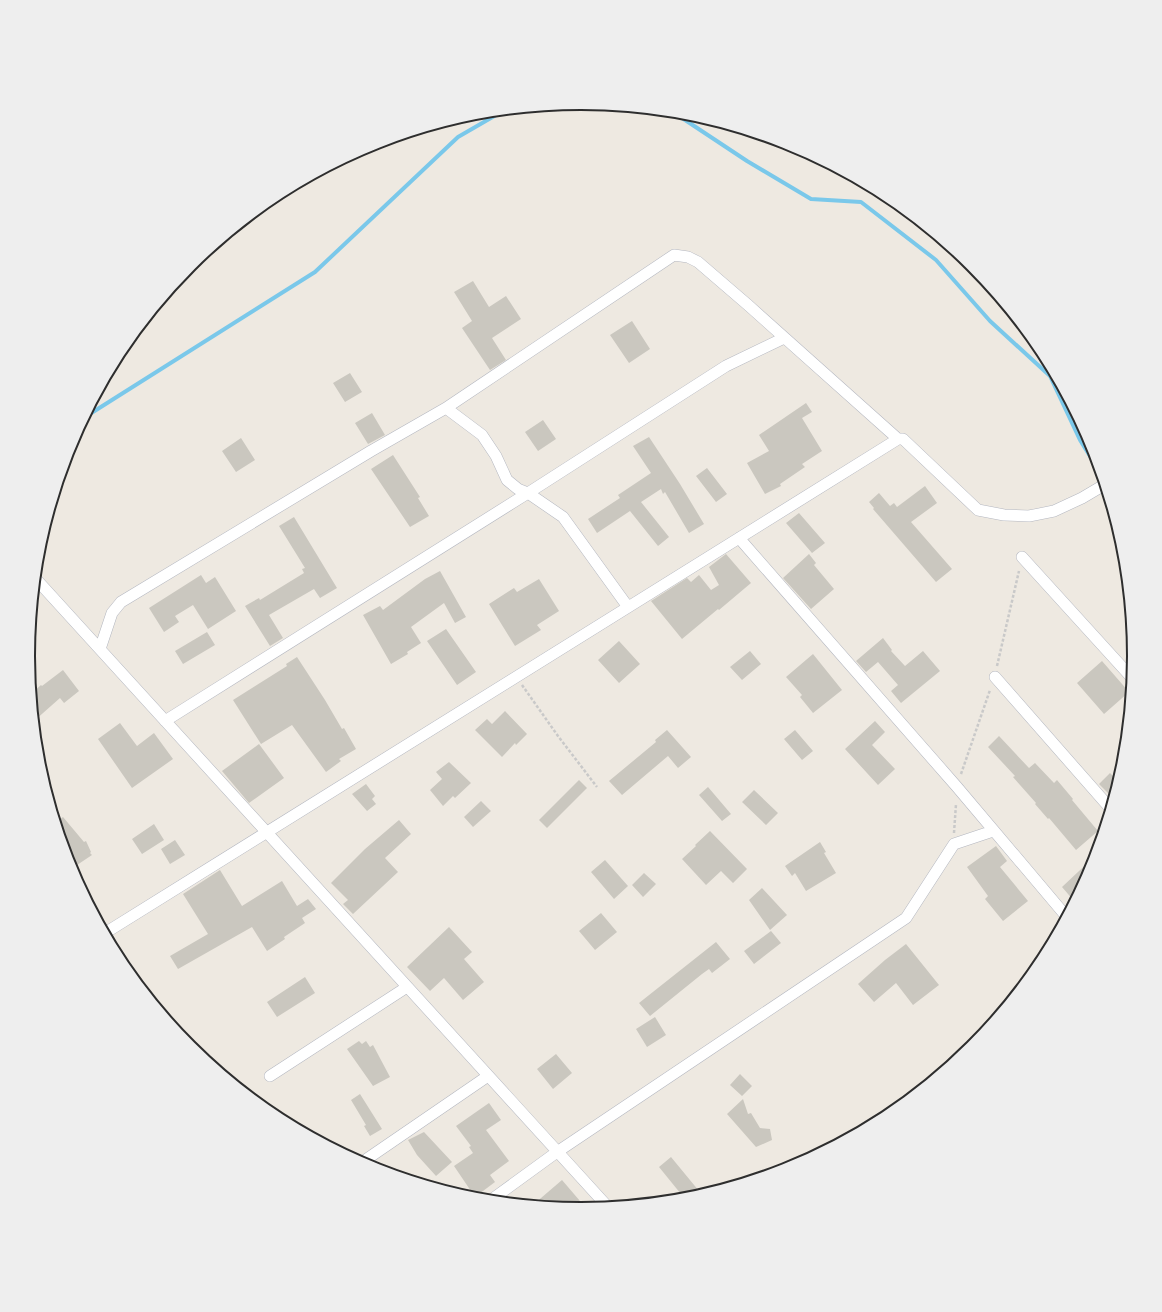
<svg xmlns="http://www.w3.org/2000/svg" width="1162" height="1312" font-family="Poppins,sans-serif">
<rect width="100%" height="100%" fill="#eee9e1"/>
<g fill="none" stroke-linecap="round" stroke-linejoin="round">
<path stroke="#7ac8ea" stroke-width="4" d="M673 112 747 161 811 199 861 202 936 260 990 321 1050 376 1080 440 1101 474
M85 417 315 272 458 137 503 111"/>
</g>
<path fill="#cac7bf" d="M473 281 489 307 506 296 521 319 492 338 506 360 490 370 462 328 472 321 454 292Z
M632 321 650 349 629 363 610 335Z
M350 373 362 392 345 402 333 383Z
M806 403 812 412 802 418 822 451 802 464 805 467 780 484 781 486 765 494 747 463 769 451 759 435Z
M372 413 385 435 368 444 355 423Z
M543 420 556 439 538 451 525 432Z
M649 437 680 484 704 524 689 533 665 492 663 494 661 489 641 502 669 537 658 546 630 511 597 533 588 519 620 498 618 495 651 473 633 446Z
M241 438 255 460 236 472 222 451Z
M393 455 420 497 418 498 429 516 410 527 371 469Z
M707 468 727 494 716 502 696 476Z
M925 486 937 503 911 522 952 569 936 582 873 509 874 508 869 502 879 493 890 506 894 503 897 507Z
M799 513 825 543 812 553 786 523Z
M294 517 337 588 320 598 314 589 269 615 283 638 270 646 245 606 259 598 260 600 304 573 302 569 305 568 279 526Z
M726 554 751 583 719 610 718 609 682 639 651 601 687 578 691 582 699 575 711 590 719 585 709 567Z
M809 554 816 563 814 565 834 589 811 609 783 578Z
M440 571 466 617 455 623 444 603 411 627 421 643 407 652 408 654 391 664 363 615 380 606 383 610 425 579Z
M201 575 206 583 215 577 236 611 208 629 193 605 175 616 179 622 164 632 149 608Z
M539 579 559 611 537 625 541 630 515 646 489 604 514 588 517 592Z
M446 629 476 672 457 685 427 641Z
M207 632 215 645 183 664 175 651Z
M883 638 892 650 891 651 905 666 923 651 940 671 901 703 891 691 898 685 878 662 866 672 856 661Z
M619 641 640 664 619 683 598 660Z
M750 651 761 664 742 680 730 667Z
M813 654 842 690 813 713 800 697 802 695 786 677Z
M297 657 325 700 342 729 344 728 356 749 339 759 341 761 326 772 292 725 261 744 233 700 287 666 286 664Z
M1102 661 1129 692 1104 714 1077 683Z
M63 670 79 691 64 703 60 698 34 721 32 693 41 685 42 686Z
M505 711 527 734 516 745 515 743 502 757 475 730 487 719 492 724Z
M875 721 885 732 872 745 895 769 878 785 845 749Z
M120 723 137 746 154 733 173 759 132 788 98 739Z
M667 730 691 757 678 768 668 756 622 795 609 781 656 742 655 740Z
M795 730 813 751 802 760 784 739Z
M999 736 1029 768 1035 763 1054 783 1057 780 1073 799 1072 800 1098 831 1076 850 1049 818 1048 819 1035 804 1036 803 1013 777 1015 776 988 747Z
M259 744 284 778 249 803 222 771Z
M449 762 471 783 455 798 453 796 443 806 430 790 442 779 436 772Z
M1110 773 1118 781 1113 798 1099 784Z
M579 780 587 788 547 828 539 820Z
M366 784 375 796 372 799 376 804 367 811 352 794Z
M708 787 731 814 722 821 699 795Z
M754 790 778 813 766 825 742 802Z
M481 801 491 811 473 827 464 817Z
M63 817 84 842 86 841 91 852 90 853 92 855 71 869 56 822Z
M399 820 411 834 385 858 398 872 353 914 343 904 348 900 331 883 365 849Z
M154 824 164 840 142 854 132 839Z
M710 831 747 869 733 883 721 871 706 885 682 859 696 846 695 845Z
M175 840 185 855 170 864 161 849Z
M820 842 826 852 824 853 836 873 806 891 795 873 792 876 785 866Z
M996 846 1007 861 1000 867 1028 901 1003 921 985 899 988 896 967 867Z
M1095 856 1092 868 1074 901 1062 887Z
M605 860 628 886 614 899 591 872Z
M220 870 242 906 282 881 297 906 308 899 316 909 302 918 305 923 284 937 285 939 267 951 252 927 178 969 170 956 208 934 183 894Z
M644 873 656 884 643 897 632 885Z
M762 888 787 915 770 930 749 900Z
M601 913 617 932 595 950 579 931Z
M449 927 472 952 464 959 484 982 463 1000 444 978 430 991 407 967Z
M771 931 781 943 754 964 744 951Z
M716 942 730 959 712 973 709 969 702 974 650 1016 639 1003Z
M906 944 939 985 913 1005 896 983 874 1002 858 984 885 960Z
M305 977 315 993 277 1017 267 1002Z
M655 1017 666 1035 647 1047 636 1029Z
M359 1041 362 1044 366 1041 370 1047 373 1045 390 1077 373 1086 347 1049Z
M556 1054 572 1073 553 1089 537 1069Z
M740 1074 752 1086 742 1096 730 1085Z
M360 1094 382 1129 370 1136 364 1126 366 1125 351 1100Z
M743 1099 748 1114 751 1113 760 1128 770 1129 772 1140 756 1147 727 1114Z
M489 1103 501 1120 486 1130 509 1161 490 1175 495 1182 475 1197 454 1166 473 1153 469 1147 471 1146 456 1126Z
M424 1132 452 1162 436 1176 417 1155 408 1140Z
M671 1157 699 1191 691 1198 685 1199 659 1167Z
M562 1180 586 1208 534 1204Z"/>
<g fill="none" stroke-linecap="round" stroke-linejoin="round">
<defs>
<path id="street" d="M446 408 482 435 496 456 507 480 518 489 528 493 563 517 628 607
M739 538 957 787 1066 916
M1022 557 1132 678
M36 579 607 1206
M100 649 112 613 121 602 371 451 446 408 674 255 688 257 698 262 748 305 898 439H903L978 510 1004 515 1029 516 1054 511 1082 498 1104 485
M995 677 1110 808
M165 721 528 493 726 366 784 338
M105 933 898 439
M270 1076 407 987
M361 1163 488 1076
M491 1200 557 1152 906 918 954 844 993 831"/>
</defs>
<use href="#street" stroke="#b4b7c0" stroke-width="12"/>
<path stroke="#c9c9c9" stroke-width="2.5" stroke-dasharray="3 2" stroke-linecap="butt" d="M997 666 1019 571
M522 685 558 736 597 787
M961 774 990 690
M954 833 956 804"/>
<use href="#street" stroke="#fff" stroke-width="11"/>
</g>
<path d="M0 0H1162V1312H0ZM35 656a546 546 0 1 1 1092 0a546 546 0 1 1-1092 0Z" fill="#eee" fill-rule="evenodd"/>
<path fill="none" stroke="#2e2e2e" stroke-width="2" d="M35 656a546 546 0 1 1 1092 0a546 546 0 1 1-1092 0Z"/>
</svg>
